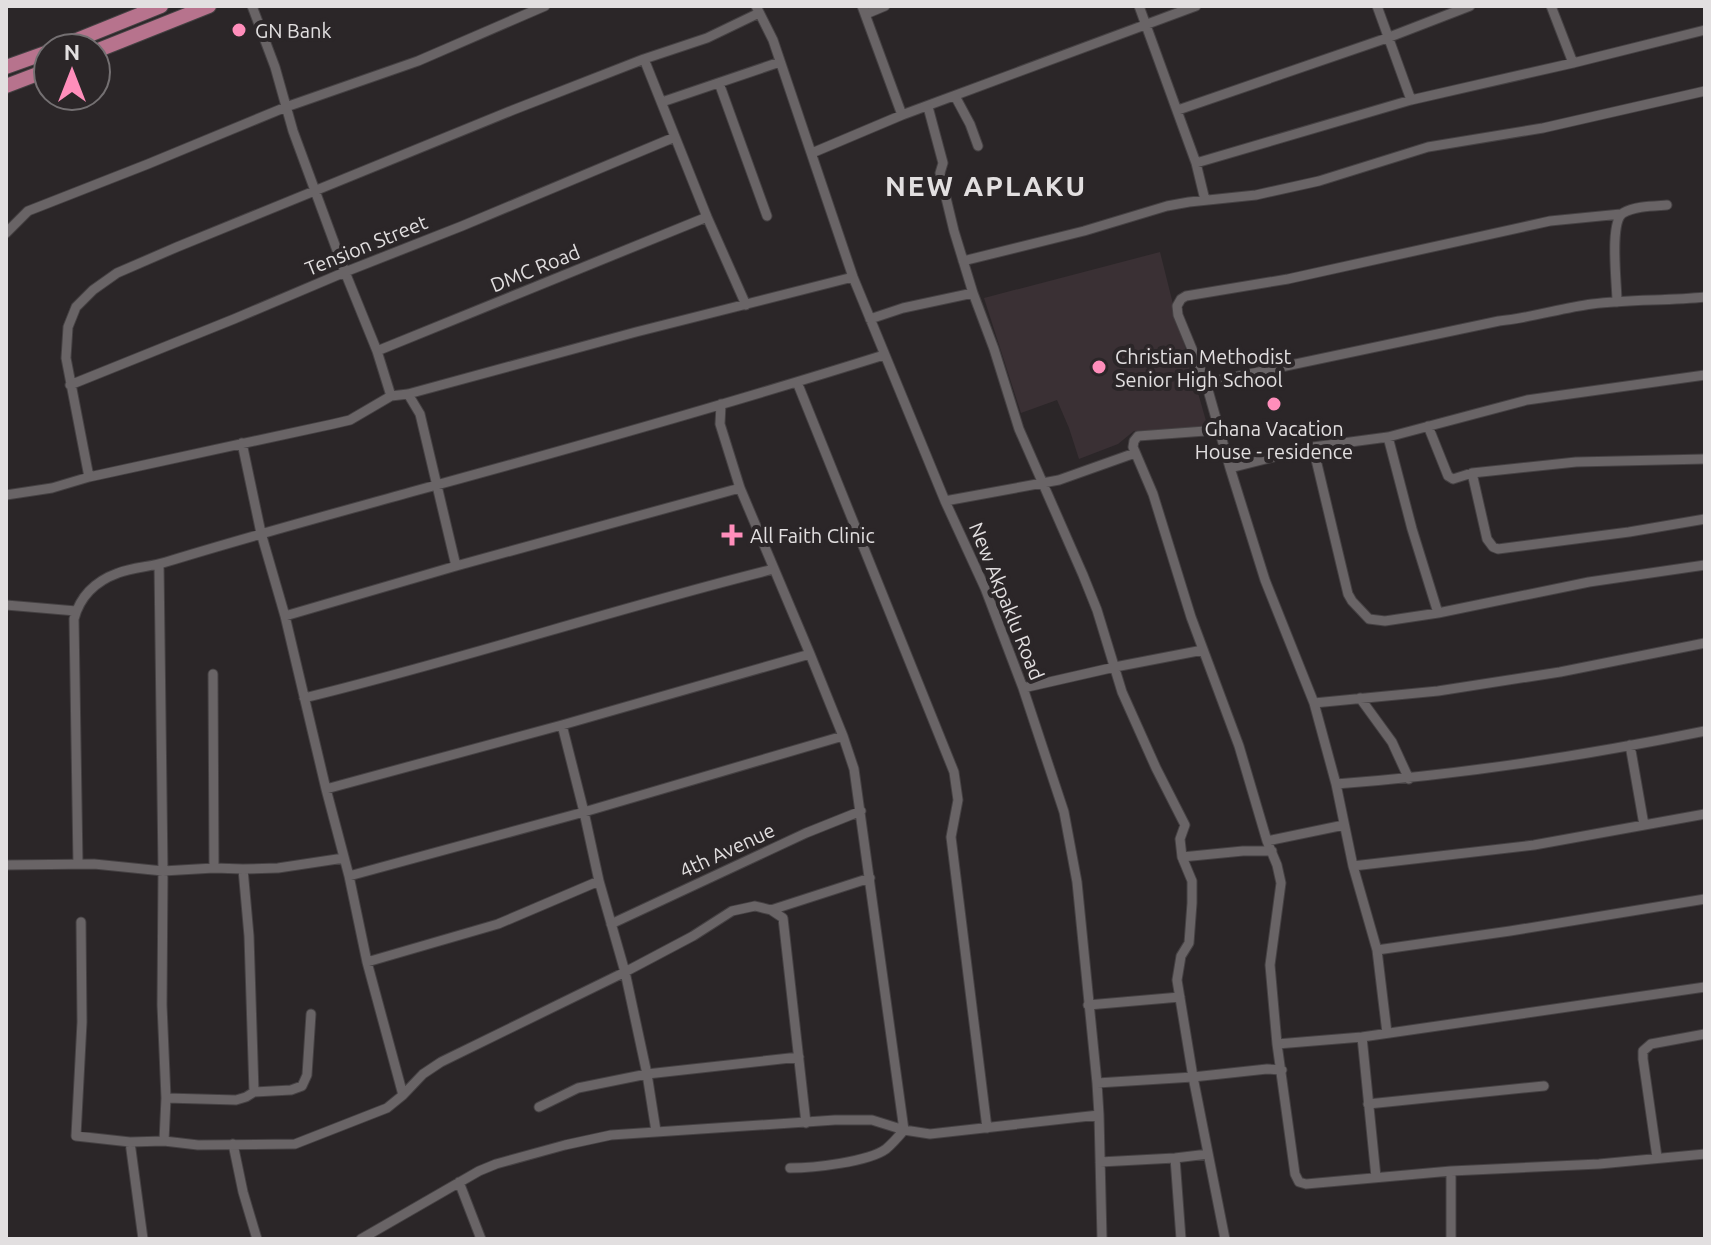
<svg xmlns="http://www.w3.org/2000/svg" width="1711" height="1245" font-family="Ubuntu,sans-serif">
<rect width="100%" height="100%" fill="#2b2628"/>
<path fill="#3a3034" d="M1160 252 1174 308 1208 428 1134 431 1118 444 1079 459 1069 428 1057 400 1021 413 984 298Z"/>
<g fill="none" stroke-linecap="round" stroke-linejoin="round">
<defs>
<path id="minor" d="M252 6 275 67 293 131 345 272 377 351 391 396
M756 6 773 40 853 277 945 501 985 588 1023 688 1064 812 1077 882 1097 1083 1099 1115 1102 1239
M862 6 902 115
M1139 6 1196 163 1205 200
M1377 6 1411 100
M1551 6 1573 63
M866 14 885 6
M644 59 707 217 746 305
M719 83 767 216
M955 96 970 124 978 146
M662 102 780 62
M928 107 943 163 940 173 954 231 973 293 994 349 1019 429 1083 575 1097 610 1122 692 1156 768 1185 825 1180 839 1182 857 1192 881V903L1189 943 1181 956 1177 980 1193 1077 1225 1239
M1178 110 1387 38 1470 6
M812 153 902 115 1196 6
M1196 163 1411 100 1573 63 1705 30
M6 233 28 211 148 164 286 107 418 61 545 6
M963 261 1084 231 1167 206 1189 202 1256 195 1319 181 1428 147 1543 128 1705 91
M1617 302C1617 284 1609 222 1623 213 1635 206 1653 206 1667 205
M870 319 903 308 973 293
M377 351 707 217
M797 382 954 772 958 800 951 837 987 1128
M1206 383 1499 321C1531 318 1561 308 1592 304 1630 299 1667 301 1705 297
M70 385 234 319 345 272 462 226 675 137
M408 394 420 414 456 566
M721 404 720 424 740 488 810 654 843 736 854 769 904 1130
M1428 426 1448 476 1453 479 1472 473
M1219 430 1138 436 1134 441 1133 447 1153 494 1191 617 1239 746 1267 841 1277 865 1281 883 1270 965 1277 1044 1295 1174 1299 1182 1306 1184 1451 1171 1599 1164 1705 1154
M1388 437 1412 529 1438 613
M242 443 261 533 285 616 326 789 349 876 367 962 403 1095
M1313 447 1348 594 1352 601 1369 619 1385 621 1438 613 1589 582 1705 565
M1705 459 1576 462 1472 473 1487 539 1493 547 1498 549 1629 532 1705 519
M1230 468 1313 447 1388 437 1527 400 1705 375
M89 477 66 358 68 327 76 307 93 290 117 273 177 247 513 110 644 59 707 38 759 13
M6 495 52 488 89 477 333 424 350 420 391 396 408 394 636 332 853 277
M945 501 1059 480 1135 453
M159 564 163 871 162 1005 166 1098 164 1141
M6 605 76 611
M285 616 456 566 740 488
M213 674 214 868
M1023 688 1115 667 1203 650
M304 698C461 660 616 608 774 569
M1360 698 1392 742 1409 779
M1314 703 1438 691 1560 672 1705 643
M562 725 584 812 599 881 625 972 647 1074 656 1131
M1630 745 1644 825
M1336 784C1460 775 1583 756 1705 731
M326 789 562 725 810 654
M1267 841 1344 825
M1182 857 1243 851H1272
M78 864 74 619C80 596 96 581 118 573 133 567 150 567 166 562 247 537 329 515 411 492 569 449 728 404 884 355
M6 865 94 864 163 871 214 868 243 869 278 868 344 858
M1353 866 1534 845 1705 814
M243 869 249 936 254 1092
M349 876 584 812 843 736
M771 910 870 878
M81 922 82 1022 76 1136 130 1142 164 1141 198 1145 295 1144 387 1108 403 1095 423 1074 441 1062 625 972 693 936 732 911 755 906 771 910 783 918 806 1123
M611 924 806 833 861 811
M1377 950 1510 931 1705 899
M367 962 498 924 599 881
M1088 1005 1180 997
M1387 1033 1377 950 1353 866 1336 784 1314 703 1265 580 1230 468 1206 383 1178 315 1177 306 1181 299 1186 296 1288 279 1550 221 1621 214
M1362 1037 1376 1177
M1277 1044 1362 1037 1705 987
M1097 1083 1193 1077 1267 1069 1282 1070
M166 1098 236 1100 246 1097 254 1092 291 1090 302 1086 307 1075 311 1014
M1368 1104 1544 1086
M539 1107 578 1088 647 1074 799 1057
M130 1142 143 1239
M233 1144 243 1192 257 1239
M1657 1157 1643 1059V1051L1651 1044 1705 1034
M1175 1158 1181 1239
M1100 1162 1175 1158 1208 1154
M790 1168C813 1168 868 1162 886 1149 893 1143 899 1136 904 1130
M459 1182 481 1239
M361 1239 479 1171 496 1164 565 1145 611 1135 835 1120H872L904 1130 930 1134 1099 1115
M1451 1239V1171"/>
<path id="highway" d="M57 48 161 6
M96 51 209 6
M6 67 48 52
M6 86 48 70 43 54"/>
</defs>
<use href="#minor" stroke="#454143" stroke-width="11"/>
<use href="#highway" stroke="#454143" stroke-width="16"/>
<use href="#minor" stroke="#696466" stroke-width="9"/>
<use href="#highway" stroke="#b7738d" stroke-width="14"/>
</g>
<g fill="#ff8ebb" stroke="#2b2628" stroke-width="3">
<circle cx="239" cy="30" r="8"/>
<circle cx="1099" cy="367" r="8"/>
<circle cx="1274" cy="404" r="8"/>
<path d="M728 523h8v8h8v8h-8v8h-8v-8h-8v-8h8z"/>
</g>
<g text-anchor="middle" dominant-baseline="central" stroke-width="8" stroke-linejoin="round" paint-order="stroke">
<g font-size="20" fill="#e2dfe0" stroke="#2b2628" text-anchor="start">
<text x="255" y="30">GN Bank</text>
<text x="1115" y="356">Christian Methodist<tspan x="1115" dy="23">Senior High School</tspan></text>
<text x="1274" y="428" text-anchor="middle">Ghana Vacation<tspan x="1274" dy="23">House - residence</tspan></text>
<text x="750" y="535">All Faith Clinic</text>
</g>
<g font-size="20" fill="#e2dfe0" stroke="#2b2628">
<text transform="translate(366 245) rotate(-22)">Tension Street</text>
<text transform="translate(535 268) rotate(-22)">DMC Road</text>
<text transform="translate(1007 601) rotate(68)">New Akpaklu Road</text>
<text transform="translate(727 850) rotate(-25)">4th Avenue</text>
</g>
<g font-size="28" font-weight="bold" letter-spacing="2" fill="#e2dfe0" stroke="#2b2628">
<text x="986" y="185">NEW APLAKU</text>
</g>
</g>
<rect width="1711" height="1245" fill="none" stroke="#e2dfe0" stroke-width="16"/>
<g transform="translate(72 72)"><circle r="38" fill="#2b2628" stroke="#747072" stroke-width="2"/>
<path d="M0-6L14 30L0 20L-14 30Z" fill="#ff8ebb"/>
<text y="-12" font-size="22" font-weight="bold" text-anchor="middle" fill="#e2dfe0">N</text>
</g>
</svg>
